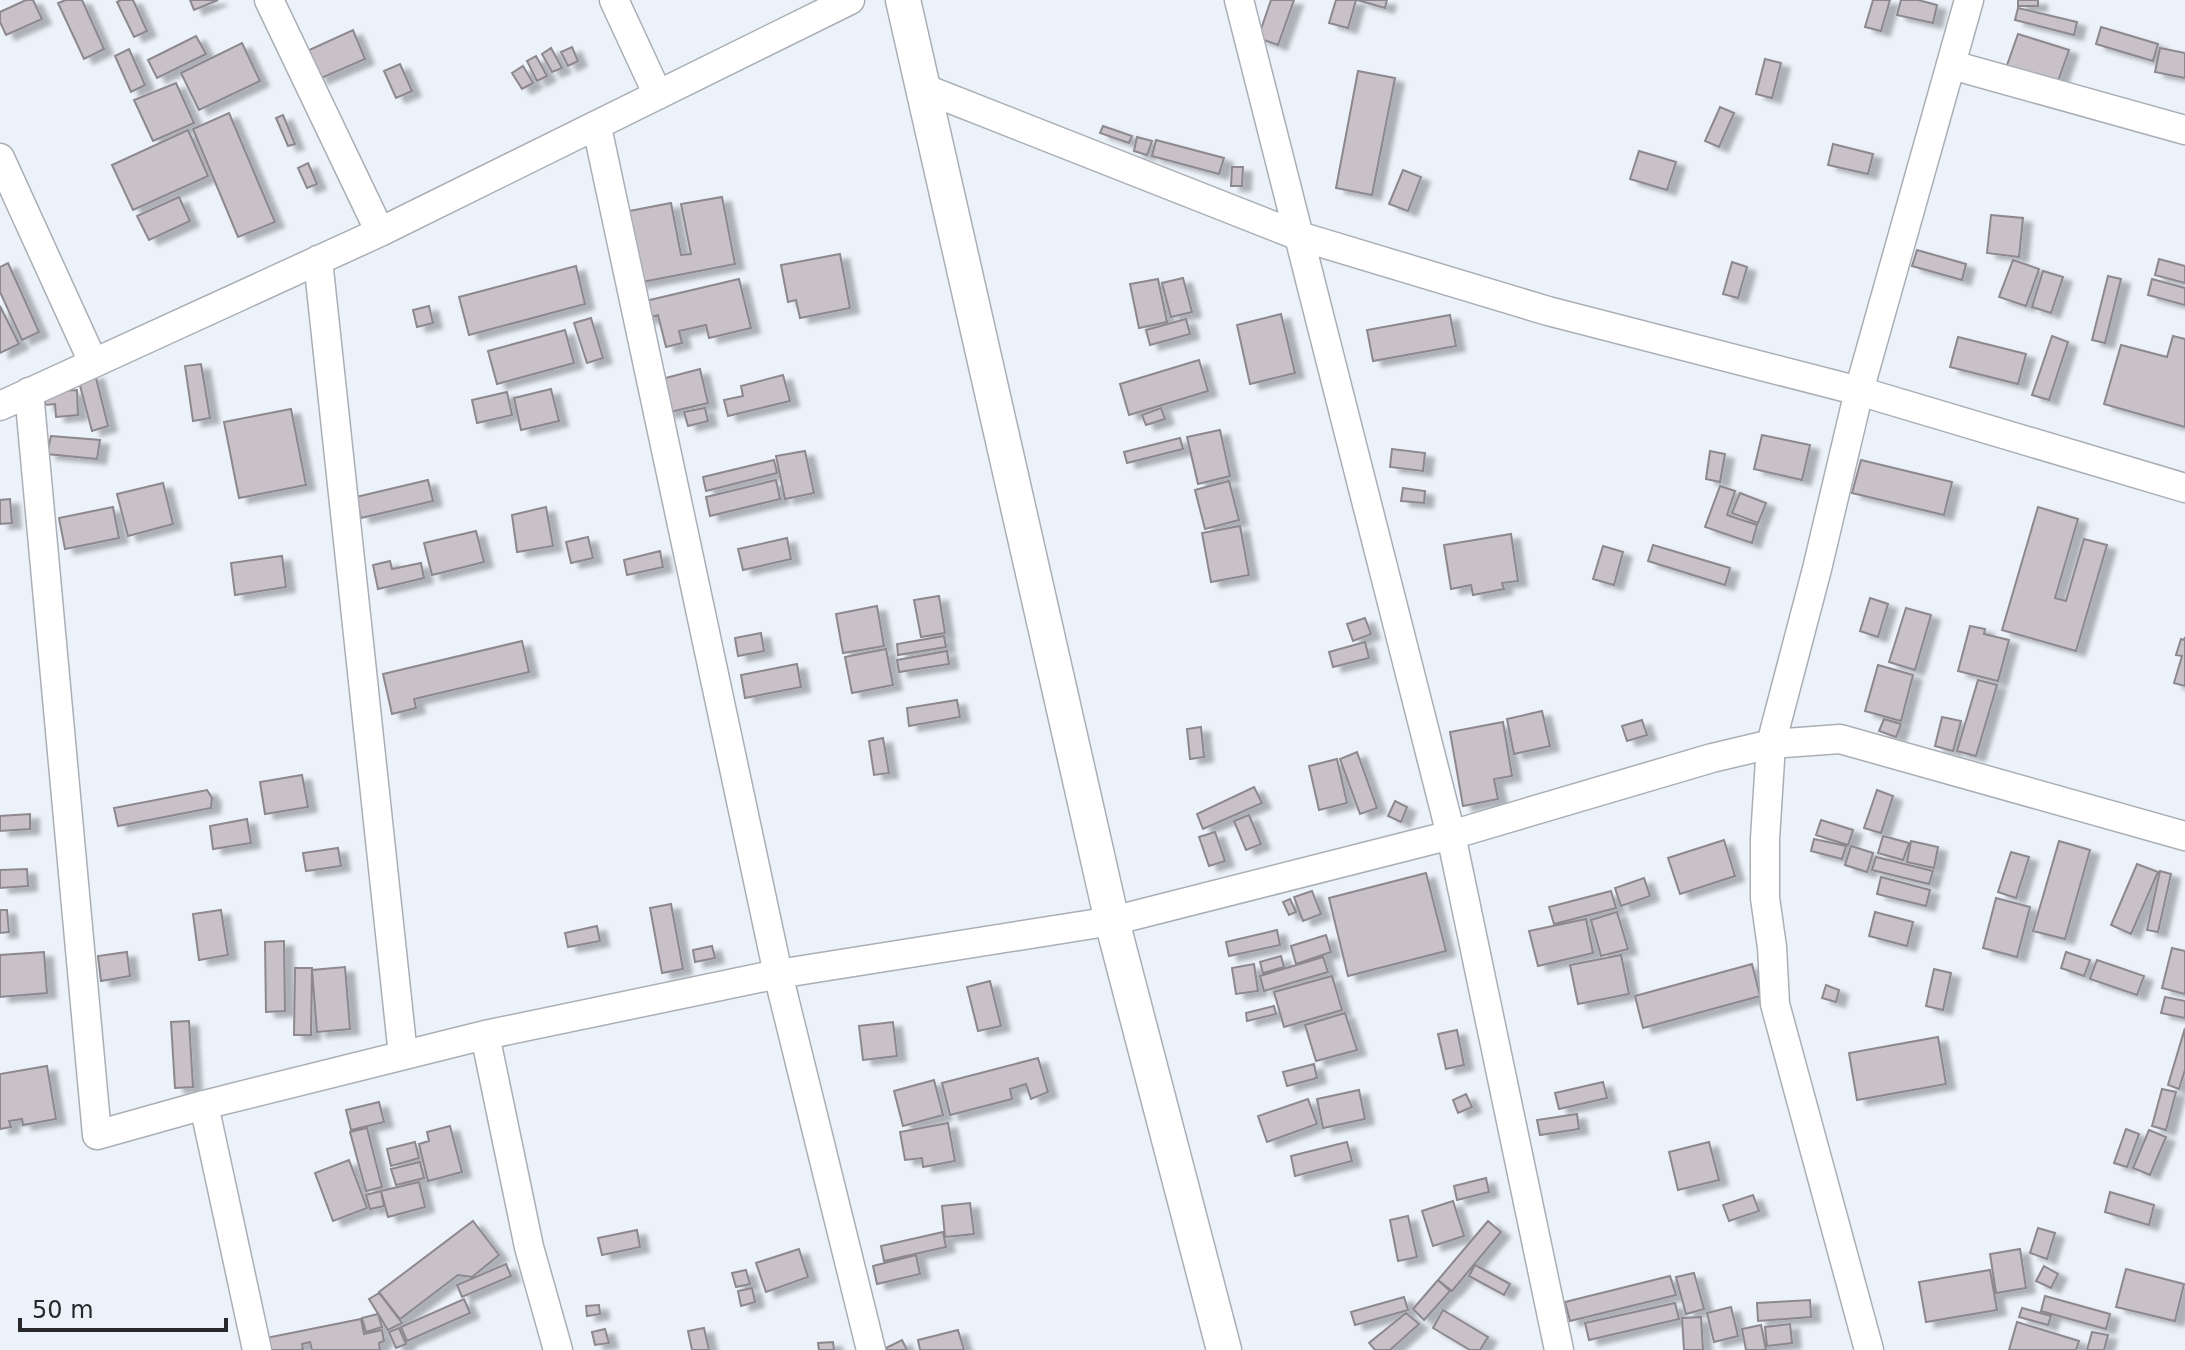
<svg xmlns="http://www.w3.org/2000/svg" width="2185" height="1350" font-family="'DejaVu Sans',sans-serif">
<defs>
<filter id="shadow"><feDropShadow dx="9" dy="5" stdDeviation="2" flood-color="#0004"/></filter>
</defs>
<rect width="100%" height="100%" fill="#ecf2f9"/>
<path fill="#c8c2c8" stroke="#8d888e" stroke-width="2" filter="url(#shadow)" d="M26 0H33L42 19 6 35 0 22V12Z
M66 0H82L104 49 84 59 58 3Z
M121 0H133L147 31 134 37 117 2Z
M190 0H218L194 10Z
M1271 0H1294L1278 45 1258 38Z
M1336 0H1356L1348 28 1329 23Z
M1357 0H1387L1385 8Z
M1873 0H1890L1881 31 1865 27Z
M1901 0H1918L1937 5 1933 23 1897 15Z
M2018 0H2038V6H2018Z
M2018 8 2077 22 2074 35 2015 20Z
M2101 27 2158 44 2153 61 2096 44Z
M353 30 365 59 319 79 307 51Z
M2018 34 2069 50 2057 84 2006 68Z
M196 36 206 54 157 78 148 60Z
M242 43 260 81 199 110 181 73Z
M572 47 578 61 568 66 561 52Z
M551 48 562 68 552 72 542 54Z
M2160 48 2185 53V78L2155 72Z
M129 49 145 85 131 92 115 56Z
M536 56 547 76 537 81 527 61Z
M1765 59 1781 63 1772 98 1756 94Z
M400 64 412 91 396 98 384 71Z
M523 66 533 83 522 89 512 73Z
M1358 71 1395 78 1372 195 1336 188Z
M176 83 194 123 153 141 134 100Z
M1720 107 1734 113 1719 147 1705 141Z
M229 113 275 222 238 237 193 129Z
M283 115 295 144 288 146 276 118Z
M1103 126 1132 136 1129 143 1100 133Z
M188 130 208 176 133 210 112 165Z
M1137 137 1152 141 1147 155 1134 151Z
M1156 140 1224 158 1219 174 1152 156Z
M1833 144 1873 154 1868 174 1828 165Z
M1639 151 1676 162 1667 190 1630 179Z
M308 163 317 184 307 188 298 168Z
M1232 167H1243L1242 186H1231Z
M1403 170 1421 177 1408 211 1389 204Z
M179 197 190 221 149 240 137 216Z
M722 197 735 264 637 283 624 212 671 203 681 255 691 254 681 204Z
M1991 215 2023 218 2019 257 1987 253Z
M1917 250 1966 264 1962 280 1912 266Z
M840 254 850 308 800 318 796 300 788 302 781 265Z
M2159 259 2185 266V283L2155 275Z
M2013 260 2039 269 2026 306 1999 297Z
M1732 262 1747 267 1738 298 1723 294Z
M8 263 39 332 22 340 0 292V267Z
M576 266 585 304 469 335 459 297Z
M2043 271 2063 277 2051 313 2032 307Z
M2108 276 2121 279 2105 343 2092 340Z
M1183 278 1192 312 1171 317 1162 283Z
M739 279 751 328 709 338 706 325 679 331 682 343 666 347 658 315 645 319 641 302Z
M1158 279 1167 322 1139 328 1130 284Z
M2152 279 2185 288V305L2148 295Z
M0 306 19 344 0 353Z
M429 306 433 323 417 327 413 310Z
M1281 314 1295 373 1250 384 1237 325Z
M1450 315 1456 346 1373 361 1367 330Z
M591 318 603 358 587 363 574 323Z
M1186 319 1190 334 1150 345 1146 330Z
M565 330 574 363 497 384 488 351Z
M2052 336 2068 342 2049 400 2032 395Z
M2173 336 2185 339V427L2104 404 2121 345 2167 357Z
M1958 337 2026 354 2018 384 1950 367Z
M1199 360 1208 391 1129 415 1120 384Z
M201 364 210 418 193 421 185 366Z
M700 369 708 403 666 413 658 380Z
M95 374 108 426 92 431 78 378Z
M783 375 790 401 728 416 724 400 743 396 741 386Z
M551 389 559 421 521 430 514 398Z
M77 390 78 415 56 417 55 404 45 405V392Z
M507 392 512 415 477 423 472 400Z
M705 408 708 421 688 426 684 412Z
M1161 408 1165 419 1146 425 1142 415Z
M291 409 306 485 239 498 224 422Z
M1220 430 1230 476 1198 484 1187 437Z
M1762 435 1810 445 1802 480 1754 469Z
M51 436 100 440 97 459 47 454Z
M1180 438 1183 449 1127 463 1124 452Z
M1392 449 1425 453 1423 471 1390 467Z
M805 451 814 493 785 499 776 456Z
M1710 451 1725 454 1720 482 1706 479Z
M774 460 777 473 706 491 703 477Z
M1861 460 1952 482 1944 515 1852 493Z
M428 480 433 501 361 518 356 497Z
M776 480 780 499 710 516 706 497Z
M1229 481 1239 520 1205 529 1195 490Z
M163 483 173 524 128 536 117 494Z
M1720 486 1735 491 1727 515 1757 525 1752 543 1705 527Z
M1403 488 1425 491 1424 503 1401 501Z
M1740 493 1766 503 1758 523 1732 513Z
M10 499 12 523 0 524V500Z
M113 507 119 538 65 549 59 518Z
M546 507 553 546 517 552 512 515Z
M2038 507 2078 519 2055 598 2066 601 2084 539 2107 545 2076 651 2002 630Z
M1240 526 1249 575 1211 582 1202 533Z
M476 531 484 562 432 575 424 543Z
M1511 534 1518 581 1502 583 1504 589 1473 595 1471 585 1451 589 1444 545Z
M588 537 593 558 571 563 566 542Z
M787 538 791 559 743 570 738 549Z
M1653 545 1730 568 1725 585 1648 561Z
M1603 546 1623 552 1614 585 1593 579Z
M660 551 663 567 627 575 624 560Z
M282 556 286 587 235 595 231 563Z
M390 561 392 569 421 563 424 578 378 589 373 565Z
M939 596 945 633 921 637 914 600Z
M1870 598 1888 604 1878 637 1860 631Z
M877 606 884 646 843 653 836 614Z
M1906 608 1931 615 1915 670 1889 662Z
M1365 618 1371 634 1353 641 1347 624Z
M1970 626 1985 629 1984 634 2009 640 1998 681 1958 671Z
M761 633 764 651 738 656 735 638Z
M944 636 946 647 898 655 897 644Z
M2185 637V686L2174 683 2182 656 2176 655 2181 639 2184 640Z
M522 641 529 672 414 699 416 708 392 714 383 674Z
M1365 642 1369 658 1333 667 1329 652Z
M886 649 893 685 852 693 845 657Z
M947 651 949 664 899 672 897 660Z
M797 664 801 687 745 698 741 675Z
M1878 665 1913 675 1901 721 1865 711Z
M1978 680 1997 685 1976 756 1957 751Z
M957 700 960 717 909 726 907 708Z
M1542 711 1550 746 1514 754 1507 719Z
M1942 717 1961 721 1953 751 1935 746Z
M1884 719 1901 724 1896 737 1879 731Z
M1642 720 1647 735 1627 741 1622 726Z
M1503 722 1512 776 1494 779 1498 799 1463 806 1450 732Z
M1201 727 1204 757 1190 759 1187 729Z
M883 738 889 773 874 775 869 741Z
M1357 752 1377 808 1360 814 1340 759Z
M1337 759 1347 803 1319 810 1309 766Z
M302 775 308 807 265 814 260 782Z
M1254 787 1262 803 1203 829 1197 814Z
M207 790 212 798 211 808 118 826 114 808Z
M1877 790 1893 796 1881 833 1864 828Z
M1395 801 1407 807 1401 822 1388 816Z
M30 814V829L0 831V816Z
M1249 815 1261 844 1246 850 1234 821Z
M247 819 251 843 213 849 210 826Z
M1821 820 1853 830 1848 845 1816 835Z
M1215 832 1225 861 1209 866 1199 837Z
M1883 836 1909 843 1903 860 1878 853Z
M1814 839 1846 846 1842 859 1811 851Z
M1724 840 1735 876 1680 894 1668 858Z
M1911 841 1938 847 1934 868 1907 862Z
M2059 841 2090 850 2065 939 2033 931Z
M1851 846 1873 853 1867 872 1845 865Z
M338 848 341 866 306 871 303 853Z
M2011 852 2029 857 2016 898 1998 892Z
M1876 857 1933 871 1929 884 1872 870Z
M2137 864 2158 872 2131 934 2111 925Z
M27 869 28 886 0 888V870Z
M2160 871 2171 874 2158 932 2147 930Z
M1426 873 1446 951 1348 976 1329 898Z
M1881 877 1930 890 1926 906 1877 894Z
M1644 878 1650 896 1621 906 1615 888Z
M1312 891 1321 914 1303 921 1294 897Z
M1611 891 1616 908 1554 924 1549 907Z
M1996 898 2030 907 2017 957 1983 948Z
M1290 899 1296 912 1289 915 1283 902Z
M671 904 683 969 662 973 650 908Z
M0 910H7L9 932 0 933Z
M221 910 228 955 199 960 193 914Z
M1617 912 1628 949 1601 956 1591 920Z
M1875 912 1913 922 1907 946 1869 936Z
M1586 919 1593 953 1538 966 1529 931Z
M597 926 600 941 568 947 565 933Z
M1277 930 1280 945 1229 956 1226 942Z
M1326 935 1331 952 1296 964 1291 946Z
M284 941 285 1011 266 1012 265 942Z
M712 946 715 958 695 962 693 950Z
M2172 948 2185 951V994L2162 988Z
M44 952 47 993 0 997V955Z
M127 952 130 976 101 981 98 956Z
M2066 952 2090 960 2084 976 2061 968Z
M1621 955 1629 994 1578 1004 1570 965Z
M1281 956 1284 967 1263 973 1260 962Z
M1323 957 1328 972 1264 991 1260 976Z
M2097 960 2144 976 2137 995 2090 979Z
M1254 964 1258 991 1236 994 1232 968Z
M1752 964 1760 996 1643 1028 1635 996Z
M345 967 350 1029 317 1032 312 970Z
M295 968H312L311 1035H294Z
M1934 969 1951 973 1943 1010 1926 1006Z
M1332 976 1342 1010 1284 1027 1274 992Z
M990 981 1001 1026 978 1031 967 987Z
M1826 985 1839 990 1836 1002 1822 998Z
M2165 997 2185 1001V1018L2161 1013Z
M1274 1006 1276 1014 1247 1021 1246 1013Z
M1345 1013 1357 1050 1316 1061 1305 1025Z
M189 1021 193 1087 175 1088 171 1022Z
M893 1022 897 1056 863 1060 859 1026Z
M2185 1028V1070L2179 1089 2168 1085Z
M1457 1030 1464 1065 1446 1069 1438 1034Z
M1938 1037 1946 1084 1857 1100 1849 1053Z
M1038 1058 1048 1092 1031 1099 1026 1084 1010 1089 1012 1099 950 1115 942 1083Z
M1314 1064 1317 1078 1287 1086 1283 1072Z
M47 1066 56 1119 23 1125 22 1119 9 1121 11 1127 0 1129V1074Z
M934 1080 943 1115 903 1126 894 1091Z
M1603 1082 1607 1098 1559 1109 1555 1093Z
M2162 1089 2176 1092 2166 1130 2152 1126Z
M1359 1090 1365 1119 1323 1128 1317 1099Z
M1466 1094 1472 1107 1458 1113 1453 1100Z
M1308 1099 1317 1124 1267 1142 1258 1116Z
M379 1102 384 1122 351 1130 346 1110Z
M1577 1114 1579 1129 1540 1135 1537 1120Z
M948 1123 955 1161 923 1167 922 1158 905 1160 900 1132Z
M450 1126 462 1172 428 1181 419 1144 429 1141 427 1132Z
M367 1128 382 1187 366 1191 350 1132Z
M2126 1129 2139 1134 2127 1167 2114 1163Z
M2149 1130 2166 1137 2150 1175 2133 1168Z
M415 1142 419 1158 391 1166 387 1149Z
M1347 1142 1352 1161 1295 1176 1291 1156Z
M1709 1142 1719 1180 1678 1190 1669 1152Z
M349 1160 367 1208 333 1221 315 1173Z
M420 1162 424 1178 396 1185 391 1169Z
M1486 1178 1489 1192 1457 1200 1454 1186Z
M419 1182 425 1207 388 1217 381 1191Z
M381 1191 384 1206 370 1209 366 1195Z
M2110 1192 2154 1205 2149 1225 2105 1212Z
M1753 1195 1759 1211 1729 1221 1723 1205Z
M1453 1201 1464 1236 1433 1246 1422 1211Z
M970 1203 974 1234 945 1237 942 1206Z
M1408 1216 1417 1257 1398 1261 1390 1220Z
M473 1221 499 1255 472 1277 458 1275 400 1319 379 1292Z
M1488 1221 1501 1232 1452 1291 1438 1280Z
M2038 1228 2055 1233 2047 1259 2030 1253Z
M637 1230 640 1247 602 1255 598 1238Z
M943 1232 946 1247 884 1261 881 1246Z
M799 1249 808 1277 766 1292 756 1263Z
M2020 1249 2026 1288 1996 1293 1990 1254Z
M916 1255 920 1274 877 1284 873 1266Z
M506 1264 511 1276 462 1297 457 1285Z
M1475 1265 1510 1284 1504 1295 1469 1276Z
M2044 1266 2058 1274 2051 1288 2036 1281Z
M2126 1269 2184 1284 2175 1321 2116 1307Z
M746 1270 750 1284 736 1287 732 1273Z
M1990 1270 1997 1310 1926 1322 1919 1282Z
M1694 1273 1704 1309 1686 1314 1676 1277Z
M1670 1276 1676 1295 1570 1321 1565 1302Z
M1438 1280 1450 1291 1424 1320 1413 1309Z
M752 1288 755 1302 741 1306 738 1291Z
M379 1293 402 1323 388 1330 369 1299Z
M2045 1296 2110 1314 2106 1329 2041 1311Z
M1404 1297 1408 1310 1355 1325 1351 1312Z
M464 1299 470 1313 407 1341 401 1327Z
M1810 1300 1811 1317 1758 1321 1757 1303Z
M1675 1303 1679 1319 1589 1340 1585 1323Z
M599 1305 600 1314 587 1316 586 1306Z
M1731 1307 1738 1336 1714 1342 1707 1313Z
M2022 1308 2051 1316 2048 1325 2019 1317Z
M1443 1310 1488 1337 1480 1350H1470L1433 1328Z
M1406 1313 1419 1324 1390 1350H1375L1369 1343Z
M378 1314 382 1327 366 1332 362 1318Z
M1701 1317 1703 1350H1684L1682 1318Z
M361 1319 364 1334 382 1330 384 1341 379 1343 380 1350H312L310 1342 302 1344 303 1349 300 1350H269L266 1338Z
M2017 1322 2079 1341 2076 1350H2009Z
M1790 1324 1792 1343 1767 1346 1765 1327Z
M1761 1325 1766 1350H1746L1742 1329Z
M399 1328 406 1344 396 1348 389 1332Z
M704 1328 709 1350H692L688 1331Z
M605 1329 609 1343 595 1345 592 1332Z
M958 1330 964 1350H920L918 1340Z
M2092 1332 2108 1335 2104 1350H2087Z
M902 1340 907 1350H887L886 1348Z
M833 1342 834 1350H819L818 1343Z"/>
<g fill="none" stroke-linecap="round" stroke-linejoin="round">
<defs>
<path id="minor" d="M269 0 380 232
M614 0 658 95
M1239 0 1451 835 1559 1350
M1952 65 2185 130
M923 88 1299 236 1548 311 1859 391 2185 488
M597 127 778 974 871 1350
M0 158 93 362
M318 260 403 1055
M29 392 97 1135 204 1105 485 1035 778 974 1112 921 1451 835 1712 758 1771 744 1840 739 2185 836
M0 406 380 232 850 0
M485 1035 529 1247 558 1350
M204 1105 257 1350
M1869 1350 1775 1004 1772 947 1765 898V839L1771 744 1817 569 1859 391 1969 0"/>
<path id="tertiary" d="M903 0 1112 921 1224 1350"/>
</defs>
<use href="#minor" stroke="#aaafb6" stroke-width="31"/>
<use href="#tertiary" stroke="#aaafb6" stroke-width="37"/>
<use href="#minor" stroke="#fff" stroke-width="28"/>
<use href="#tertiary" stroke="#fff" stroke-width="34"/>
</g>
<path d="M20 1318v12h206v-12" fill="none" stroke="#26282a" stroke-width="4"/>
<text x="32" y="1318" font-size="24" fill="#26282a" stroke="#ecf2f9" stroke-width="6" paint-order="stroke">50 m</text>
</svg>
